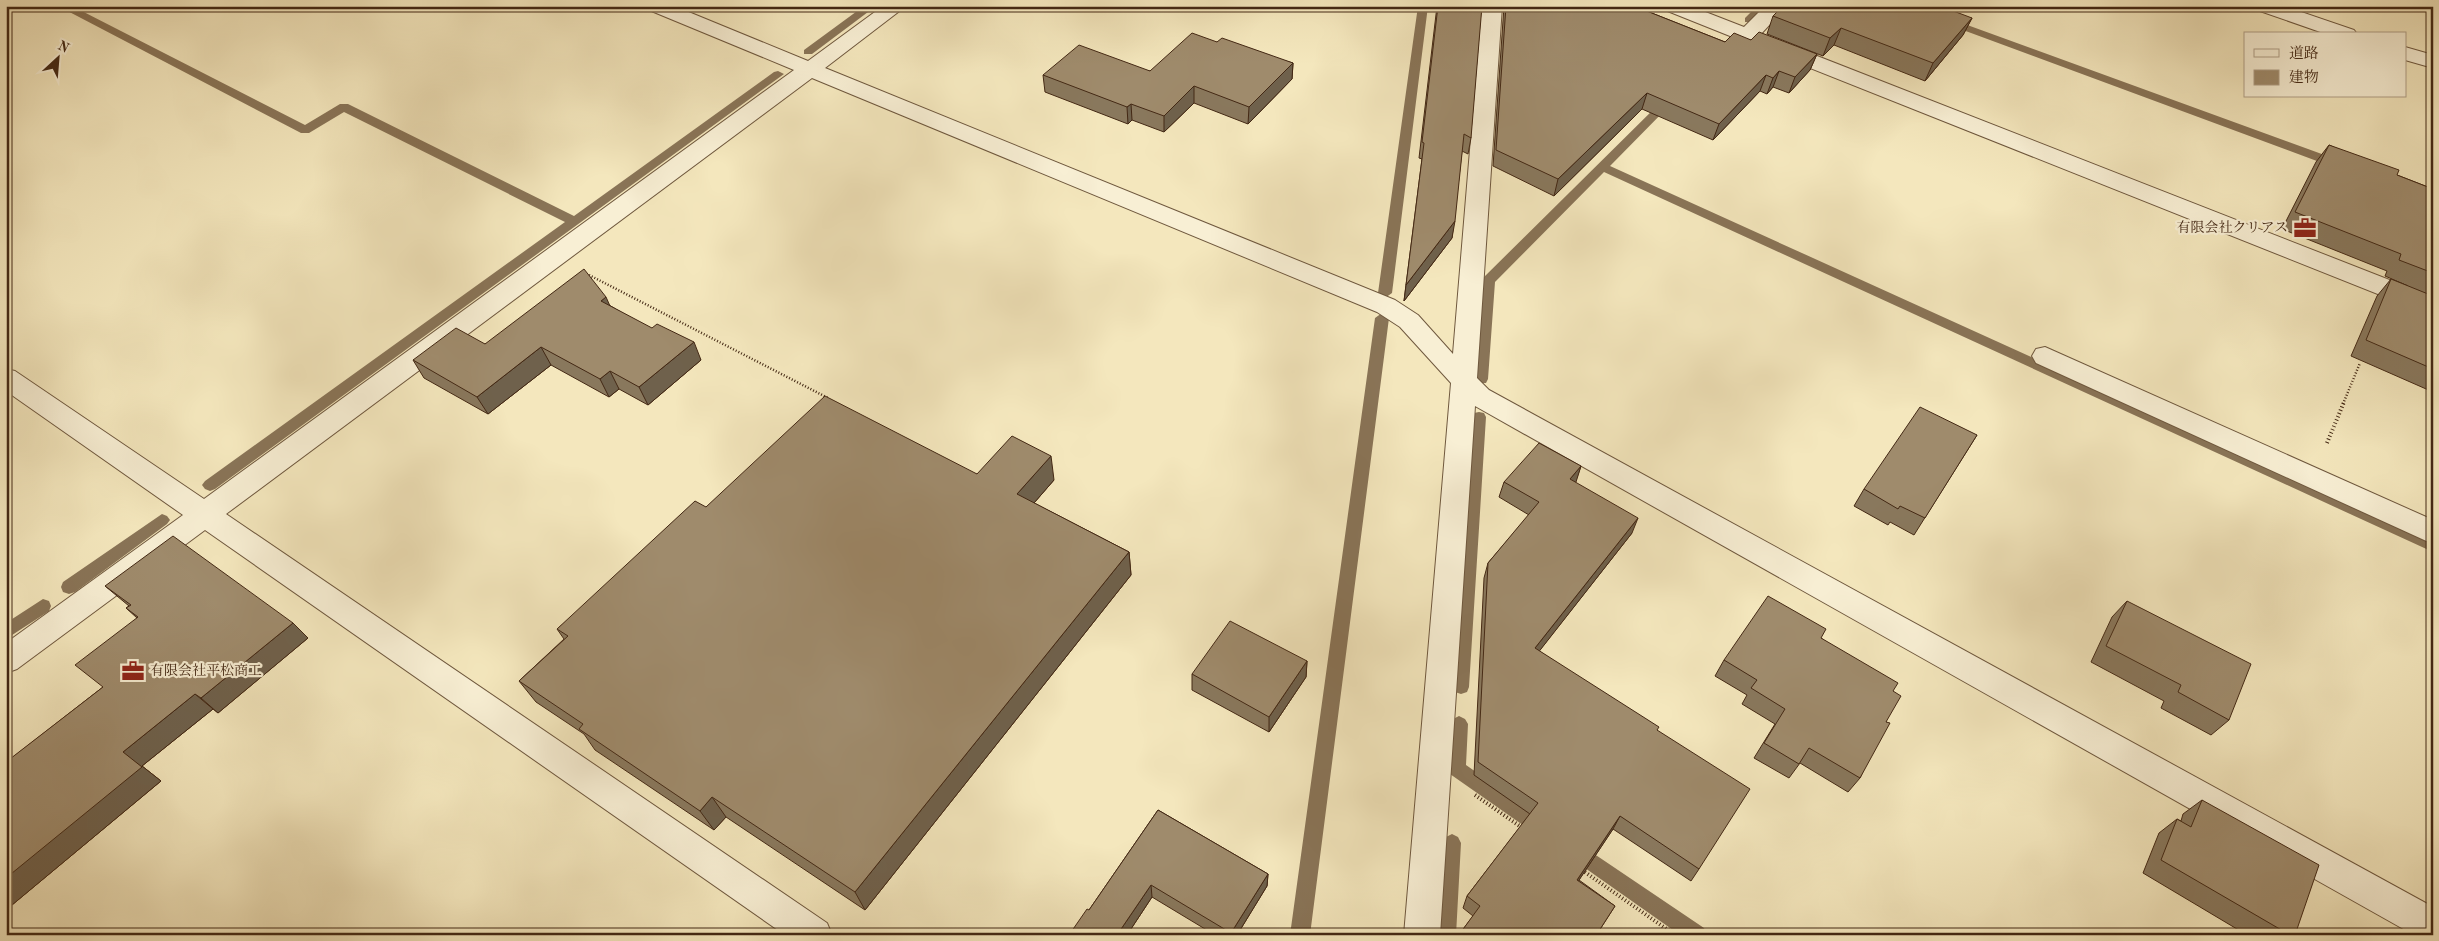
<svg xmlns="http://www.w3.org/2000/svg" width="2439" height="941" font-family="'Old Standard TT','Noto Serif JP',serif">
<rect width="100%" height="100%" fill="#f4e7bd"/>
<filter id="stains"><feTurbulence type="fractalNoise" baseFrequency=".004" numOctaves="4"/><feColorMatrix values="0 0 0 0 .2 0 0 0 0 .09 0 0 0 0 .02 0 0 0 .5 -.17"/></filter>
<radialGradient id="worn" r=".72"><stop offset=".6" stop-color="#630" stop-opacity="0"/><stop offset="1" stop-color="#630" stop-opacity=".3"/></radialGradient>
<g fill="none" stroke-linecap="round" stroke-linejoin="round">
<path fill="#897457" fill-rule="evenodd" d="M58 6H72L305 125 340 104H348L574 216 774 72 778 71 784 74 215 489 210 491 205 489 202 485 205 481 565 222 344 112 309 133H301Z
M864 6H876L812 54H804V50Z
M1418 6H1428L1392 293 1385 298 1378 293Z
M1757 6H1768L1753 22H1745V18Z
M1948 18 2341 161 2343 164 2337 168 2333 167 1944 23 1943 21Z
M1669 96 1675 100 1673 102 1610 166 2433 539V552L1604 172 1495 282 1488 379 1486 383H1476L1474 379 1483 278 1665 98Z
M1382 313 1389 318 1310 935H1290L1375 318Z
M1479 412 1484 413 1486 417 1469 687 1467 692 1461 694 1455 692 1453 687 1472 417 1474 413Z
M162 514 167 516 170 520 167 524 75 592 69 594 63 592 61 587 63 582Z
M43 599 49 601 51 606 49 611 6 639V623Z
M1459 716 1465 719 1468 724 1466 765 1549 823 1552 829 1549 835 1543 838 1537 835 1450 774 1447 768 1450 724 1453 719Z
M1452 834 1458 837 1461 843 1456 935H1436L1443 843 1446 837Z
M1575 841 1704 928 1706 935H1680L1568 856 1566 850 1568 844Z"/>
<defs>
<path id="minor" d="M646 6H674L808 61 883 6H906L825 68 1395 300 1418 315 1453 354 1482 6H1502L1477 378 1489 390 2433 907V935H2414L1475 406 1440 935H1404L1451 383 1400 327 1377 312 812 78 226 514 827 923 832 935H785L205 530 17 669 6 673V643L183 515 6 391V369L15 371 204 499 794 70 649 10Z
M1662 6H1690L1744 27 1765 6H1787L1761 34 2433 297V316L1740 40 1665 10Z
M2254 6H2284L2354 30 2357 34H2326L2257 10Z
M2405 47 2433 55V68L2405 60Z
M2045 347 2433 520V544L2036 363 2032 356 2036 349Z"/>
</defs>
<use href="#minor" stroke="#6f583e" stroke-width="2"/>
<path stroke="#432814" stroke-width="2.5" stroke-dasharray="1 2" stroke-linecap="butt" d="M589 275 828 398
M2343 404 2360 363"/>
<path stroke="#432814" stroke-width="4" stroke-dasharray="1 2.5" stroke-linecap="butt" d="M2327 443 2344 402
M1475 795 1524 829
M1582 870 1675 935"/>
<use href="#minor" fill="#f8efd4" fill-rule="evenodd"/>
</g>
<path fill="#89785d" stroke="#432814" d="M1437 6 1471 138 1468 154 1462 151 1452 238 1404 301 1422 159 1419 158Z
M1504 6H1634L1725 42 1751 40 1817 54 1810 70 1789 93 1773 87 1767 94 1760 91 1713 140 1642 109 1554 196 1493 166Z
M1773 16 1972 18 1963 35 1925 81 1834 45 1823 56 1767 34Z
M1217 42 1293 63 1292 79 1248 124 1194 103 1164 132 1132 120 1128 124 1045 92 1043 75 1150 71Z
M2329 145 2397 175 2433 189V392L2351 356 2377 296 2391 279 2408 286 2385 276 2387 271 2282 229 2316 162Z
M609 305 701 360 648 405 619 389 609 397 551 365 488 414 424 378 413 360 485 344Z
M1977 435 1914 535 1890 522 1888 525 1854 506 1864 489Z
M1581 466 1575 483 1632 533 1539 651 1657 730 1699 869 1691 881 1613 829 1579 880 1615 906 1597 934 1598 935H1459L1461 932 1473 916 1463 908 1467 896 1530 814 1474 775 1484 578 1488 563 1529 515 1499 497 1504 482Z
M977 474 1054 480 1034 503 1129 552 1131 575 865 910 726 817 714 830 595 750 584 734 536 702 519 681 564 639 557 629 706 507Z
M105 586 293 623 308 638 218 713 213 709 142 766 161 781 6 910V759L8 761 103 687 137 618 126 608 129 606Z
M2127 601 2229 720 2211 735 2161 708 2164 701 2091 662 2112 617Z
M1821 638 1893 691 1886 722 1860 778 1848 792 1800 763 1789 778 1754 758 1775 724 1742 704 1747 695 1715 676 1724 660Z
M1307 661 1306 677 1269 732 1192 690V674Z
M2202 800 2295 935H2247L2143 873 2159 833 2177 819 2181 821 2183 814Z
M1158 810 1268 874 1267 886 1237 935H1215L1152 897 1127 935H1069L1089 910Z"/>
<path fill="#6f614c" stroke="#432814" d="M1972 18 1963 35 1925 81 1933 63Z
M1841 28 1834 45 1823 56 1830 38Z
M1817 54 1810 70 1789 93 1795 77Z
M1293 63 1292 79 1248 124 1249 107Z
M1779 71 1773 87 1767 94 1773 78Z
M1766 75 1760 91 1713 140 1719 124Z
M1194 86V103L1164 132V116Z
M1647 93 1642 109 1554 196 1558 179Z
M1131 104 1132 120 1128 124 1127 107Z
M1455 221 1452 238 1404 301 1406 285Z
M606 297 614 315 601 301Z
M694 342 701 360 648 405 639 387Z
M541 347 551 365 488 414 477 397Z
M610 371 619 389 609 397 600 379Z
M1051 456 1054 480 1021 518 1017 494Z
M1581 466 1576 482 1565 495 1570 479Z
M1638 518 1632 533 1530 663 1535 648Z
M1129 552 1131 575 865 910 855 892Z
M293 623 308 638 218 713 201 698Z
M1307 661 1306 677 1269 732V717Z
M195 694 213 709 142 766 161 781 6 910V878L123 752Z
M712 797 726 817 714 830 700 811Z
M1620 816 1613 829 1571 892 1577 880Z
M1268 874 1267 886 1237 935H1231V933Z
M1151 885 1152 897 1127 935H1117Z"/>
<path fill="#9f8b6c" stroke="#432814" d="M1438 6H1482L1471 138 1464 134 1455 221 1406 285 1424 143 1422 142Z
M1506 6H1634L1725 42 1734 33 1751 40 1759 32 1817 54 1795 77 1779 71 1773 78 1766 75 1719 124 1647 93 1558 179 1496 150Z
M1783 6H1940L1972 18 1933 63 1841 28 1830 38 1773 16Z
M1192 33 1217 42 1222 38 1293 63 1249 107 1194 86 1164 116 1131 104 1127 107 1043 75 1079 45 1150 71Z
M2329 145 2399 170 2397 175 2433 189V273L2399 260 2401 254 2295 212Z
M584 269 606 297 601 301 652 328 657 324 694 342 639 387 610 371 600 379 541 347 477 397 413 360 456 328 485 344Z
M2391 279 2433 296V369L2366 340Z
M825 396 977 474 1012 436 1051 456 1017 494 1129 552 855 892 712 797 700 811 579 729 583 724 519 681 568 636 557 629 695 501 706 507Z
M1920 407 1977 435 1925 518 1900 506 1898 509 1864 489Z
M1539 443 1581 466 1570 479 1638 518 1535 648 1659 727 1657 730 1750 789 1699 869 1620 816 1577 880 1615 906 1597 934 1598 935H1464L1461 932 1480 906 1467 896 1538 803 1478 762 1488 563 1539 502 1504 482Z
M173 536 293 623 201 698 195 694 123 752 142 767 6 878V762L103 687 75 665 138 617 126 608 131 605 105 586Z
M1768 596 1826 629 1821 638 1898 683 1893 691 1901 696 1886 722 1890 723 1860 778 1809 748 1799 764 1764 743 1785 709 1751 688 1757 680 1724 660Z
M2127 601 2251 664 2229 720 2178 692 2181 685 2106 646Z
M1230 621 1307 661 1269 717 1192 674Z
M2202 800 2319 865 2295 935H2290L2161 860 2177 819 2191 827Z
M1158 810 1268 874 1231 933 1151 885 1117 935H1069L1087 909 1089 910Z"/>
<defs>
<symbol id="office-bare" viewBox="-9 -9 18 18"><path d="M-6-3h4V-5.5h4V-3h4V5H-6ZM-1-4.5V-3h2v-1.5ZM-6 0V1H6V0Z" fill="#8f2418" stroke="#f8efd4" stroke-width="2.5" paint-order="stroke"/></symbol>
</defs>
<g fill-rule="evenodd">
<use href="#office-bare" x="2289" y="212" width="32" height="32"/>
<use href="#office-bare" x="117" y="655" width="32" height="32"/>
</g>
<g text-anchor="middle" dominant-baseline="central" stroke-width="4.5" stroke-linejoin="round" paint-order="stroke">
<g font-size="14" fill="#432814" stroke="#f8efd4" text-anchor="end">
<text x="2288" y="228">有限会社クリアス</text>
<text x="150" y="671" text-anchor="start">有限会社平松商工</text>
</g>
</g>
<rect width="2439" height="941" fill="none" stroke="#f4e7bd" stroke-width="25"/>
<rect x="8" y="8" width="2424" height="926" fill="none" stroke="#432814" stroke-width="2.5"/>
<rect x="12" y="12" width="2414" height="916" fill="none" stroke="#432814"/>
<rect x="2244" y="32" width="162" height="65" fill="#f8efd4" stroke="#b09f87"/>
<rect x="2254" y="49" width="25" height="8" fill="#f8efd4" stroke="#b09f87"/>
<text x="2289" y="58" font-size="15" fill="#432814">道路</text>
<rect x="2254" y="70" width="25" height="15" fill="#9f8b6c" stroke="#b09f87"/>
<text x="2289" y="82" font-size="15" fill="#432814">建物</text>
<g transform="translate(58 58) rotate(26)" stroke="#f8efd4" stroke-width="4" paint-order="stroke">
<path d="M0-4L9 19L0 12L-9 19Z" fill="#432814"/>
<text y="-8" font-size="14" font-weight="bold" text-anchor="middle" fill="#432814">N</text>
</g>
<rect width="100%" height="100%" filter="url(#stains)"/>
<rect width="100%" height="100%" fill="url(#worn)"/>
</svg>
